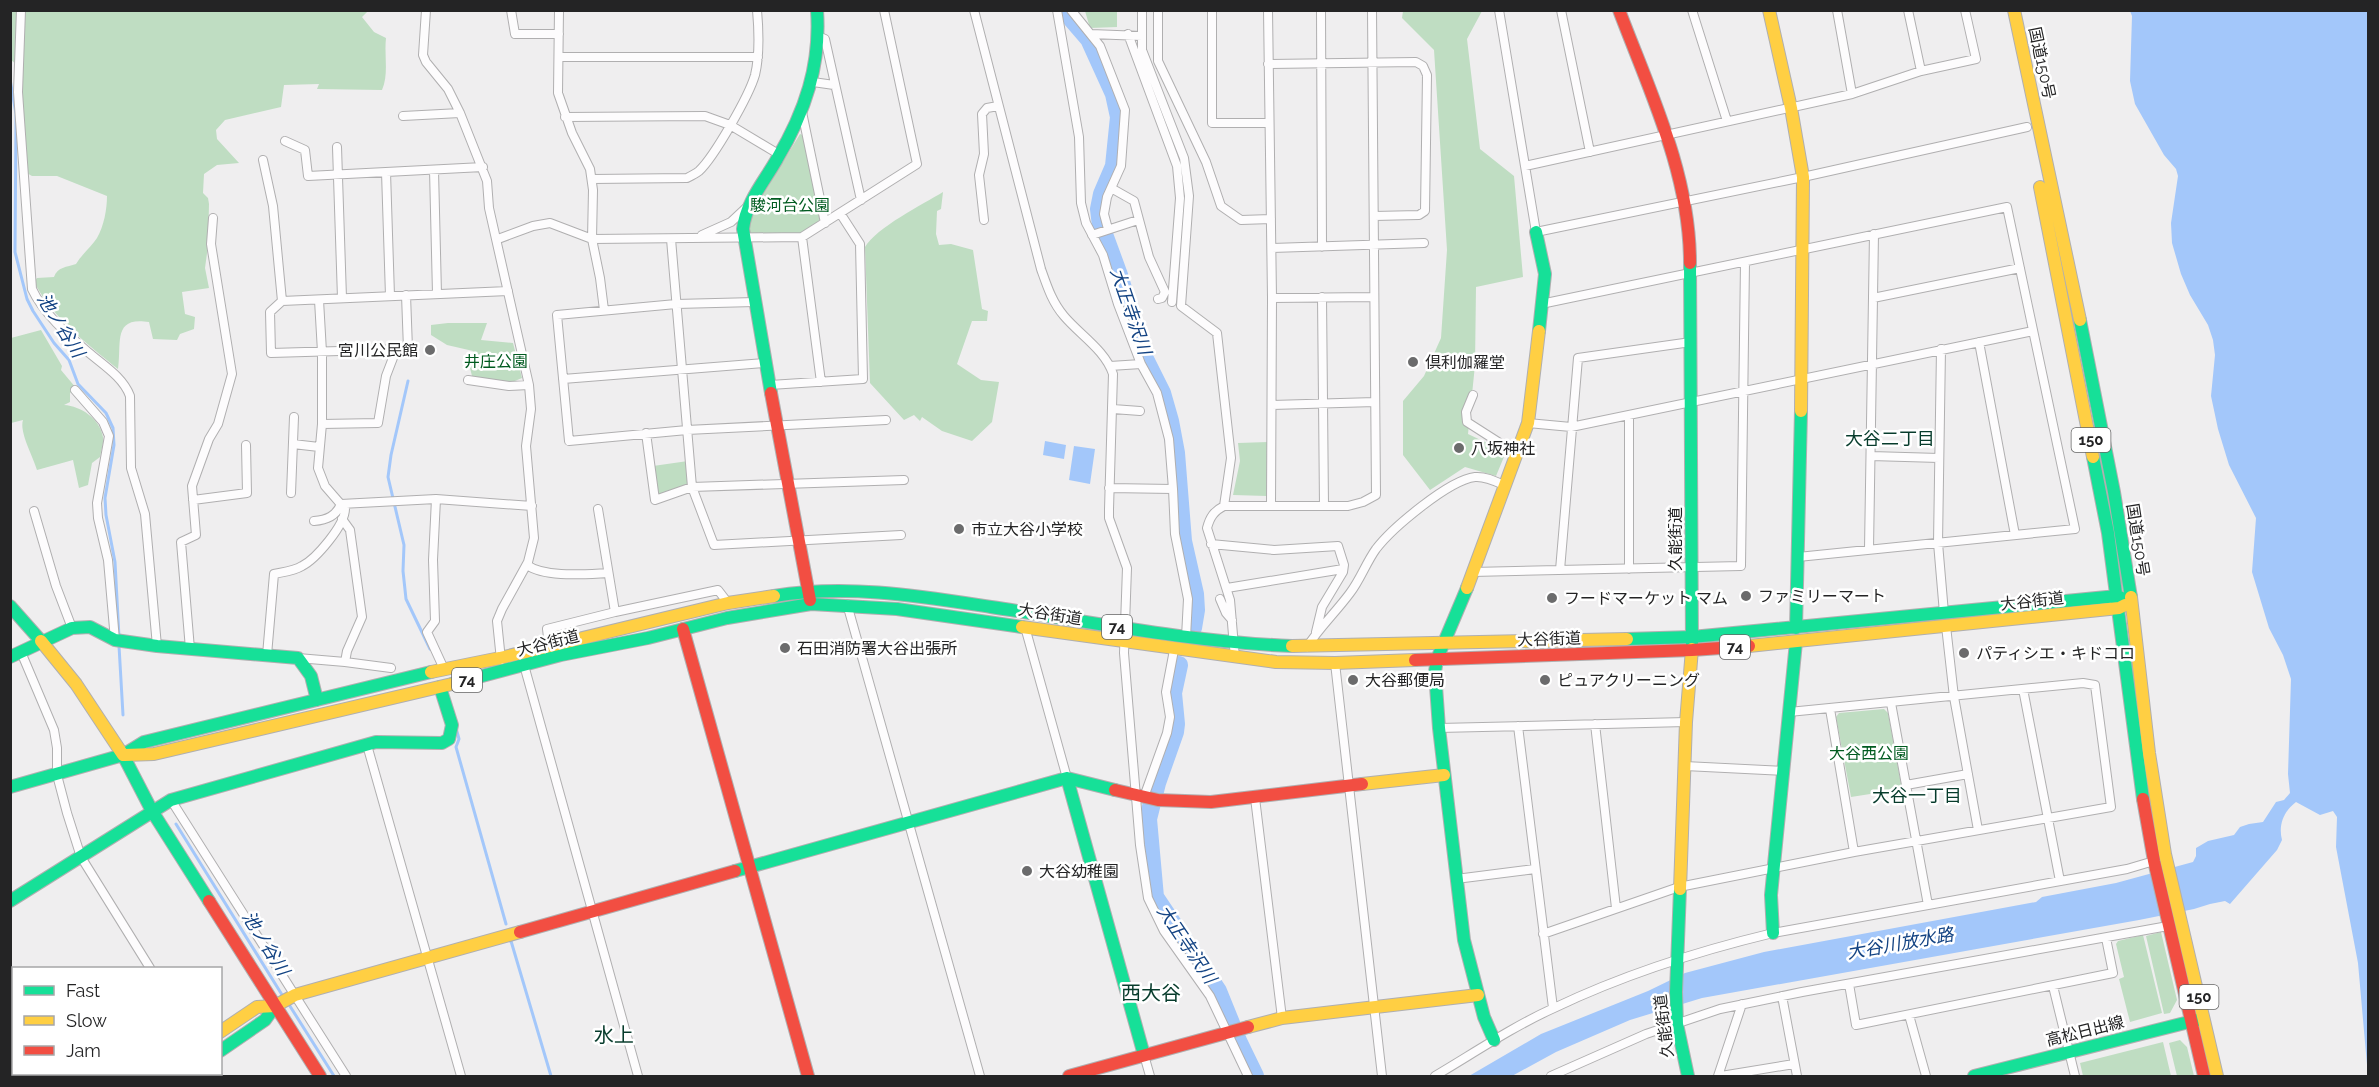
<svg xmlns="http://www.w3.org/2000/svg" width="2379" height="1087" font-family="Raleway,'Noto Sans JP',sans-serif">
<rect width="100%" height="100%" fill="#efeeef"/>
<path fill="#bfddc2" d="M10 11H368L362 17 374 32 386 38C384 56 389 74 382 90L317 89 319 84 284 85 281 107 225 120 216 130 217 139 239 163 217 165 204 174 203 193 208 198 209 204 208 246 205 268 209 288 182 292 185 314 195 317 194 329 180 334 177 340 153 339 149 322C112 316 122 343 118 369 86 343 53 318 34 282L37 278 54 277C57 267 67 267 76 264 82 254 92 246 97 238 104 226 107 209 107 196L57 176H32L25 172 16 64 11 60Z
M1085 11H1117V27L1090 28Z
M1403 11H1482L1467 39 1480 149 1514 176 1523 277 1476 287 1475 365 1468 434 1506 452 1496 476 1465 467 1430 490 1403 455V401L1424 376 1441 338 1447 250 1434 50 1402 18Z
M800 134 805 136 821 219 802 234H752L748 231V223L754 209Z
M943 192 941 209 937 211 936 234 939 245 951 244 973 250 982 309 988 311 987 321H972L957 364 981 380 999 382 992 422 972 441 942 431 922 417 920 421 914 415 904 420 870 383 865 247C876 228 923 204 943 192Z
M448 323H487L481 340 513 343 522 378 510 383 472 376 470 368 473 351 447 345 431 335V325Z
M41 330 62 366 61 370 76 388 70 393V402L64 405C81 406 100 419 103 437 104 443 101 451 100 457L92 463 88 485 79 488 73 460 37 470C33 456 19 432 23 420L11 423V338Z
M1268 442 1267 496 1233 495 1240 461 1238 443Z
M688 461 690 483 687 487 659 496 656 493 653 466Z
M1884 709 1888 713 1902 789 1851 797 1836 717 1839 713Z
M2161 932 2177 1000 2170 1013 2164 1014 2146 936Z
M2143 935 2162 1013 2130 1022 2119 979 2124 977 2116 944 2118 941Z
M2180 1040 2187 1047 2194 1076H2177L2169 1043Z
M2163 1042 2171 1076H2083L2080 1063Z"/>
<path fill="#a3c7fa" d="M2130 11H2368V1076L2358 963 2336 847 2337 817 2333 811 2320 815 2296 802C2284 811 2278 825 2282 840L2277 850 2230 904 2225 901 2210 904 2194 909 2139 920 1702 998 1630 1020 1556 1052 1512 1076H1469L1541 1034 1648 991 1685 973 1764 952 2036 902 2042 897 2116 883 2193 862 2196 856V848L2208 841 2234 835 2240 827 2249 824 2263 822 2276 802 2284 800 2290 793 2288 774 2291 679 2283 655 2269 628 2252 572 2256 518 2229 465 2218 429 2211 396 2215 355 2213 340 2208 325 2190 295 2181 274 2172 243 2171 223 2178 176 2176 169 2164 155 2135 104 2130 81 2132 16Z
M1045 441 1066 445 1064 459 1043 455Z
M1074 446 1095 449 1090 484 1069 480Z"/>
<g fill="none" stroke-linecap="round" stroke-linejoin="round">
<path stroke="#a3c7fa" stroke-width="3" d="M10 79 16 114 15 252 27 299 33 311 54 343 69 360 78 384 106 413 113 428 114 445 105 498 106 515 115 562 119 637
M408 381 391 455 388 477 404 545 403 571 406 599 430 649
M119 646 123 715
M456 728 459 739 456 747 506 924
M176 824 284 998
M511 941 551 1076
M288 1003 334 1076"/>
<path stroke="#a3c7fa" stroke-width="18" d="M1064 10 1089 39 1114 94 1119 117 1114 166 1102 194 1099 209 1101 226 1119 275 1144 357 1162 393 1170 421 1176 453 1183 541 1195 594 1196 610 1193 628
M1179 665 1173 693 1176 724 1175 732 1157 783 1148 819 1155 897 1218 991 1239 1043 1255 1076"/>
<defs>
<path id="street" d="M21 10 18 92 32 289C43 313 68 335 88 352 103 365 123 377 130 396L131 468 145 514 157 646
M426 10 423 55 426 62 448 89 460 113 487 181 489 208 529 385 531 409 526 446 534 538 528 562 502 609 497 621 501 660
M511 10 515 34H559
M559 10 558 93 572 133 590 169 593 190 592 239 600 278 604 310
M974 10 1041 269C1047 286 1052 302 1064 316 1080 335 1105 350 1113 374L1109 509V518L1127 568 1124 653 1140 845 1148 898 1164 931 1210 996 1248 1076
M1057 10 1079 137 1081 203 1086 223 1103 255 1118 304 1141 364 1110 366
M1071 10 1100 46 1125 110 1121 166 1107 197 1104 214 1108 229
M1142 10V50L1184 158 1189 196 1181 306 1217 333 1231 458 1224 506
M1158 10V61L1206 162 1221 206 1241 220 1271 219
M1212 10V123H1268
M1268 10 1272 298 1271 506
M1321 10 1322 247
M1499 10 1536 232 1803 177 2027 127
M1561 10 1590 152
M1692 10 1727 121
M1837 10 1852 94
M1908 10 1921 71
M1091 34 1142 36
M1128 34 1177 166 1180 198 1172 302
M818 36 825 39 861 200
M559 57H758
M1268 64 1416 62 1423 66 1427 75 1425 211 1419 215 1374 216
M813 82 834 85
M802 112 825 223
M403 116 460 113
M565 117 705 116 730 125 780 155
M285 141 305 150 308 176 483 167
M337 147 342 298
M263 160 273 206 282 301
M1525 166 1852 94 1921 71 1976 59 1965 10
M434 170 437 294
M386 172 390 296
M592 179 687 178C691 176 695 174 699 171 714 157 749 96 755 75 760 54 759 32 757 10
M1111 188 1134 201 1149 257 1165 292 1162 298 1158 299
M984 220 979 175 984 154 982 114 987 108 998 106
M702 235 731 222 746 208
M1092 235 1138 220
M802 237 821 382
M498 239 533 226 550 223 592 239 802 237 917 164 884 10
M671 239 692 487 714 545 901 535
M1272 248 1424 243
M406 295 408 349 271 353 270 312 282 301 508 291
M1322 297 1324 506
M1272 298 1374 297
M1873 298 2020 268
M755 302 676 304 557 315 569 441 687 430 886 420
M1541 304 2007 207 2075 529 1798 557
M1979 342 2015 535
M1941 349 1938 543 1944 613
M1141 364 1157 393 1169 439 1173 489
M563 379 765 363
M468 380 509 386 529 385
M770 385 863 379 860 244 840 213
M75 390 103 422 109 436 97 503 98 518 108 560 115 640
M1473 395 1466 412 1467 422 1517 454
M1272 405 1375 402
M1113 409 1140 411
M1528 423 1571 427 2033 331
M322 424 378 423 386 376 396 350
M646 433 655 500 692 487 904 480
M293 444 319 447
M1871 456 1939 458
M1109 488 1173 489 1175 534 1188 599 1186 637
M291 493 294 417
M436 499 433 560 435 621 427 632 444 669
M193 500 247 493 246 445
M598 509 615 612
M34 511 56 586 72 628
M314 521C327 520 336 516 341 504L436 499 532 506
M1211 544 1274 550 1338 546 1344 565 1343 572 1322 607 1316 632
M1869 549 1874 234
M527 565C545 578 586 574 608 573
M1629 569V415
M1560 570 1578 358 1691 342
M1472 572 1741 566 1745 262
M1227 588 1343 569
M1220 599 1226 613 1232 620
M847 604 980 1076
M1946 626 1954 697 1978 830
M1025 627 1067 778
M549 645 547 629 615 612 718 590 728 603
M1307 647C1319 628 1336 612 1350 593 1360 580 1366 563 1376 549 1392 528 1449 480 1475 477 1486 476 1497 482 1506 486
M190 649 181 542 196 535 192 486 209 439 218 424 232 374 211 244 213 218
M21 652 54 730 57 748V775L67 813 81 857 150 968
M267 655 274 574C283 572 294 571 302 566 316 559 345 525 345 509L325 486 318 468 322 424V352L319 300
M298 658 345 662 347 651 362 617 350 530 342 519
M1235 658 1230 600 1207 528C1210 517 1214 511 1224 506H1348L1363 502 1376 495 1372 10
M345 662 391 668
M1335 663 1382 1076
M524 665 638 1076
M2023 689 2060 881
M1891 703 1928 905
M1830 709 1854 852
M1595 724 1616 908
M1518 726 1553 1008
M1439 728 1686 722
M367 745 461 1076
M1685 766 1783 771
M1906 785 1968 774
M1144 797 1167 733 1170 717 1166 692 1174 650
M1255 798 1282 1018
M171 800 346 1076
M1456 879 1535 869
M1543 934 1679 887 1854 852 2111 807 2095 685 2083 683 1789 712
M1849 984 1856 1025 2113 973 2106 938
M2053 986 2075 1076
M1782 996 1797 1076
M1909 1015 1926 1076
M1144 1055 1150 1076
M217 1074 218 1076
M71 1076 76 1074
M1435 1076C1474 1053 1512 1027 1554 1008 1623 975 1698 951 1773 933L2127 869 2154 861
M1551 1076 1646 1034 1720 1009 1802 992 2168 926
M1718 1076 1742 1004
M1721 1076 1794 1064"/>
<path id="fast" d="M1536 232 1545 274 1539 331
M1690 263 1692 649
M2080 320 2114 492 2131 597
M771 393 743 229C746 202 764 182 777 159 805 112 821 65 817 10
M2093 457 2108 533 2143 799
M1467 588 1437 659 1435 672 1439 728 1464 940 1484 1017 1494 1040
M774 596C847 584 919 596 991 607 1091 622 1191 642 1292 646
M10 606 41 641
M1796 628 1801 411
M1627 639 1692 637 2117 596 2124 599
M10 657 72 628 90 627 115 640 157 646 298 658 311 676 317 700
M452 684 561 655 648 638 727 618 811 604 897 609 1022 627
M123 755 144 742 431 672
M1067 778 1144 1055
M10 787 123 755 152 811 209 901
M735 871 1067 778 1115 790
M1680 889 1676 992 1677 1024 1688 1076
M10 901 171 800 376 742 442 743 449 739 452 725 440 687
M1773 933 1771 895 1796 642
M220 1051 265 1020 275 1006
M1974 1076 2197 1020"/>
<path id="slow" d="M1769 10 1791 108 1803 177 1801 411
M2014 10 2080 320
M2040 187 2093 457
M1467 588 1528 423 1539 331
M2131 597 2149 753 2165 854 2217 1076
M1022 627 1276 662 1335 663 1415 660
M41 641 76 684 123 755
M1292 646 1627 639
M1749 646 2119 608 2125 605
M431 672 500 658 728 603 774 596
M125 755 154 754 452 684
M1362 784 1444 775
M1680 889 1686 722 1692 649
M275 1006 295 995 520 932
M1248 1027 1282 1018 1478 995
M220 1032 257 1007 275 1006
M10 1055 14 1059"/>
<path id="jam" d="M1619 10C1650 92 1690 174 1690 263
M771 393 810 600
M683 629 808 1076
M1415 660 1692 650 1749 646
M1115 790 1158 800 1211 802 1362 784
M2143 799 2154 861 2204 1076
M209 901 320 1076
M520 932 735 871
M22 1074 24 1076
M108 1076 114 1074
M188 1076 192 1074
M1069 1076 1248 1027"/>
</defs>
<use href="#street" stroke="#b0afb0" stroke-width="10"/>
<use href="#fast" stroke="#b0afb0" stroke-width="14"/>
<use href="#slow" stroke="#b0afb0" stroke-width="14"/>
<use href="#jam" stroke="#b0afb0" stroke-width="14"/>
<use href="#street" stroke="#fdfcfd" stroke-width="8"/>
<use href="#fast" stroke="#16e098" stroke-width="12"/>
<use href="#slow" stroke="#ffcf43" stroke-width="12"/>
<use href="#jam" stroke="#f24e42" stroke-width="12"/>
</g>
<g fill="#6b6b6c" stroke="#fff" stroke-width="2">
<circle cx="430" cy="350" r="6"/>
<circle cx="1413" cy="362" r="6"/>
<circle cx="1459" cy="448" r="6"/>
<circle cx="959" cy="529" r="6"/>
<circle cx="1746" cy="596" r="6"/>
<circle cx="1552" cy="598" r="6"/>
<circle cx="785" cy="648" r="6"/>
<circle cx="1964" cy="653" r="6"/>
<circle cx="1353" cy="680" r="6"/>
<circle cx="1545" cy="680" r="6"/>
<circle cx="1027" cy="871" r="6"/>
</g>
<g text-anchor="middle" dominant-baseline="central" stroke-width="5" stroke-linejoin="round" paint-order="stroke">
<g fill="#fff" stroke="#666" stroke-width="1.5">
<rect x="2071.5" y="428" width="39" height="24" rx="4.5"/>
<rect x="1102" y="615" width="30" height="24" rx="4.5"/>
<rect x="1720" y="635" width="30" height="24" rx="4.5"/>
<rect x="452" y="668" width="30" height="24" rx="4.5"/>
<rect x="2179.5" y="985" width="39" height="24" rx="4.5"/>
</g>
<g font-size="15" font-weight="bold" fill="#242425">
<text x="2091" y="440">150</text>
<text x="1117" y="627">74</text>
<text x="1735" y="647">74</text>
<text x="467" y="680">74</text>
<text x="2199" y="997">150</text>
</g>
<g font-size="16" fill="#242425" stroke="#fff">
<text transform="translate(2042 63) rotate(78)">国道150号</text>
<text transform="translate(1675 539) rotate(-90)">久能街道</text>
<text transform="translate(2138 540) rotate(81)">国道150号</text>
<text transform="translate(2032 601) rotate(-6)">大谷街道</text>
<text transform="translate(1050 614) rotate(9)">大谷街道</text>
<text transform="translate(1549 639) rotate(-2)">大谷街道</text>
<text transform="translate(548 643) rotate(-14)">大谷街道</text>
<text transform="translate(1664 1026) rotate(-97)">久能街道</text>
<text transform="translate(2085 1031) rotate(-14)">高松日出線</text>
</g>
<g font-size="16" fill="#015b20" stroke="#fff">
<text x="790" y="205">駿河台公園</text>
<text x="496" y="361">井庄公園</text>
<text x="1869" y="753">大谷西公園</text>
</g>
<g font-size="16" fill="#242425" stroke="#fff" text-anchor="start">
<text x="418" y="350" text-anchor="end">宮川公民館</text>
<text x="1425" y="362">倶利伽羅堂</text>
<text x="1471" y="448">八坂神社</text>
<text x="971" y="529">市立大谷小学校</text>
<text x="1758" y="596">ファミリーマート</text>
<text x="1564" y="598">フードマーケット マム</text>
<text x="797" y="648">石田消防署大谷出張所</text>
<text x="1976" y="653">パティシエ・キドコロ</text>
<text x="1365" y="680">大谷郵便局</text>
<text x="1557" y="680">ピュアクリーニング</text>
<text x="1039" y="871">大谷幼稚園</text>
</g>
<g font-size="18" font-style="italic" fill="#134383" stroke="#fff">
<text transform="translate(1131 311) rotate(71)">大正寺沢川</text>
<text transform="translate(61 325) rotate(58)">池ノ谷川</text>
<text transform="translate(266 943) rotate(58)">池ノ谷川</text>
<text transform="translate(1900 943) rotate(-10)">大谷川放水路</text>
<text transform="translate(1187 944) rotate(56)">大正寺沢川</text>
</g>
<g font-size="18" fill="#073c2c" stroke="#fff">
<text x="1890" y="438">大谷二丁目</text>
<text x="1917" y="795">大谷一丁目</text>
</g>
<g font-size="20" fill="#073c2c" stroke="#fff">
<text x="1151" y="993">西大谷</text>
<text x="614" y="1035">水上</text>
</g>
</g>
<rect width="2379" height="1087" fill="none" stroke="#242425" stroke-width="24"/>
<rect x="12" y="967" width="210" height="108" fill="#ffffff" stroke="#a7a7a8" stroke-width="1.5"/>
<rect x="24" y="986" width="30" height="9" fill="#16e098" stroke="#a7a7a8" stroke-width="1.5"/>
<text x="66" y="997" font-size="18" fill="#242425">Fast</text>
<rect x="24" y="1016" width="30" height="9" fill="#ffcf43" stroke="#a7a7a8" stroke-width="1.5"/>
<text x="66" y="1027" font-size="18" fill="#242425">Slow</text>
<rect x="24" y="1046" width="30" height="9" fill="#f24e42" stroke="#a7a7a8" stroke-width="1.5"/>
<text x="66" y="1057" font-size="18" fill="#242425">Jam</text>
</svg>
